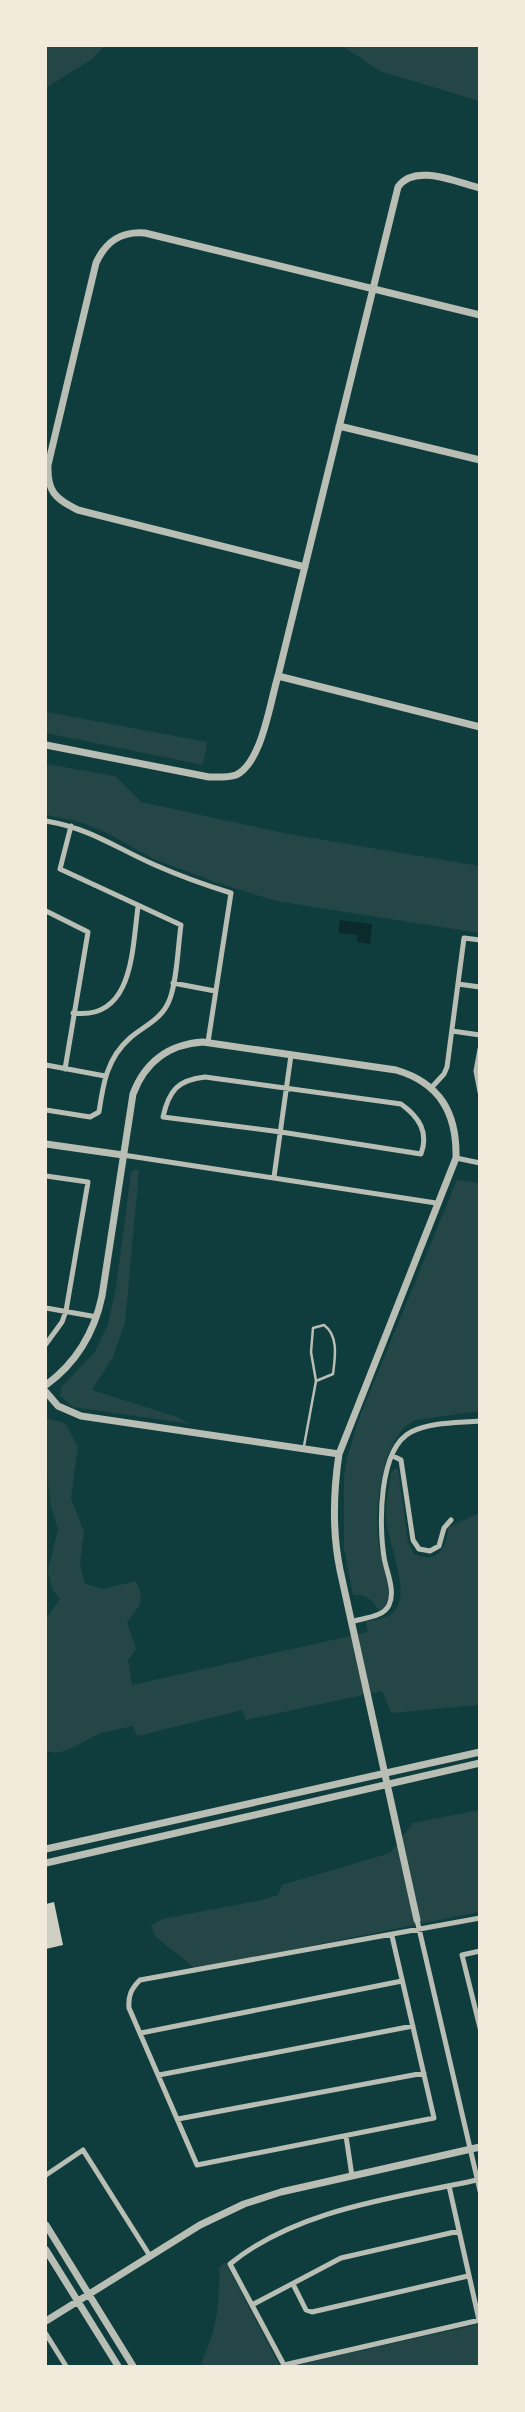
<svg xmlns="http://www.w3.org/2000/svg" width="525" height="2412" font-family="'Playfair Display',serif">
<rect width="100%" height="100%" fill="#0f3d3e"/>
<path fill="#244646" d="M46 46H104L92 59 46 88Z
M345 46H479V101L380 71 347 49Z
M46 712 207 742 203 765 46 733Z
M46 764 115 776 141 802 288 834 479 866V933L276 901 215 882 154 859 107 833 80 822 46 815Z
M134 1169 139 1171 125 1323 113 1357 92 1390 177 1417 190 1424 73 1407 60 1396 61 1387 95 1352 108 1324 116 1287 131 1173Z
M457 1180 479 1183V1411L416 1420C382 1433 375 1507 378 1539 380 1556 390 1583 388 1599 387 1605 383 1608 378 1611 375 1600 365 1594 353 1595L344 1548V1477L347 1458 360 1416Z
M46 1418 65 1423 78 1447 71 1498 84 1532 80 1564 85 1584 102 1589 136 1581C146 1602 140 1605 127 1622L136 1649 128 1660 132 1685 368 1632 366 1621C373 1620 381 1619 388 1616 416 1603 389 1546 387 1524 385 1508 388 1490 391 1474L394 1469H398L408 1542 414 1554C439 1564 445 1549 449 1527L479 1513V1705L391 1713 382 1691 246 1720 242 1710 137 1736 133 1726C123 1728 114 1730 104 1732 86 1738 65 1758 46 1751V1619L60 1599 52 1589 48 1570 58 1529 51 1507 46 1464Z
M479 1810V1912L196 1969 156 1937 151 1926 162 1919 262 1900 278 1895 282 1885 390 1853 413 1823Z
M225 2262 280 2366H203L201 2363C217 2331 220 2303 219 2268Z
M479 2324V2366H293Z"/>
<path fill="#0a2a2b" d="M340 920 372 924 370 944 357 942V935L338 933Z"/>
<path fill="#cfcfc3" d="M54 1902 63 1945 46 1949V1904Z"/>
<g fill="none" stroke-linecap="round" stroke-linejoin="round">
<path stroke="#b8beb3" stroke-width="2.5" d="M304 1446 316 1381 311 1352 313 1328 324 1325C339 1336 335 1358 333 1374L316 1381"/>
<path stroke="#b8beb3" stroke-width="5" d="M46 821C92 829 114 847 155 865 180 876 205 885 231 893L208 1042
M46 911 88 932 65 1069
M173 983 215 991
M458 984 480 987
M73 1013C134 1021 132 948 138 907
M452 1031 480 1035
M480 1049 476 1071 480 1092
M46 1065 105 1076
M205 1077 401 1104C419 1117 429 1132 421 1154L281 1132 163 1117C169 1090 178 1080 205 1077Z
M432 1087 444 1074 447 1067 464 938 480 940
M46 1110 90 1117 99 1112C103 1084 107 1058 130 1038 144 1026 162 1019 169 1001 177 983 178 945 181 925L60 869 71 826
M123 1155 436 1203
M456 1158 480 1163
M46 1176 88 1182 66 1311 62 1322 46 1344
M274 1177 291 1055
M46 1308 97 1317
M393 1456 401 1460 413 1540 419 1549 430 1551 439 1546 444 1528 451 1520
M351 1622C363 1618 384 1617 389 1605 396 1591 386 1571 384 1557 379 1526 378 1449 411 1432 430 1422 458 1423 480 1421
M417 1920 480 2191
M392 1936 434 2118 197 2165 129 2008C128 1996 131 1989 140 1980L480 1918
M480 1951 462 1955 480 2028
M141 2033 402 1981
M159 2075 413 2026
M178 2119 424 2073
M346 2136 352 2176
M46 2175 83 2150 150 2256
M477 2180C395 2198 297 2209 230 2264L284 2365 480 2320
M449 2186 479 2320
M293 2284 306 2310 312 2312 468 2276
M252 2305 341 2258 459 2231
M46 2334 66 2366"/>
<path stroke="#b8beb3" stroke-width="7" d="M339 426 480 460
M305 567 78 510C55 499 47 491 48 465L96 263C106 241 121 231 145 233L480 315
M278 676 480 727
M46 745 209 777C218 777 227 778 236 775 262 763 270 702 278 676L398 187C414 163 456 182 480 188
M46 1144 123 1155
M46 1385C76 1363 94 1334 102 1296L133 1094C145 1062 169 1044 203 1042L396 1070C440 1083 457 1113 456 1158L339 1454C333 1494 332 1531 340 1570L417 1920
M46 1392 58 1406 81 1416 339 1454
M46 1849 480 1752
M46 1863 480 1763
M46 2225 133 2366
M46 2250 118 2366
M46 2321 200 2225 244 2204 281 2192 480 2147"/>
</g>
<rect width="525" height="2412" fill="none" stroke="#f1e9da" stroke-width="94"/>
</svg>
